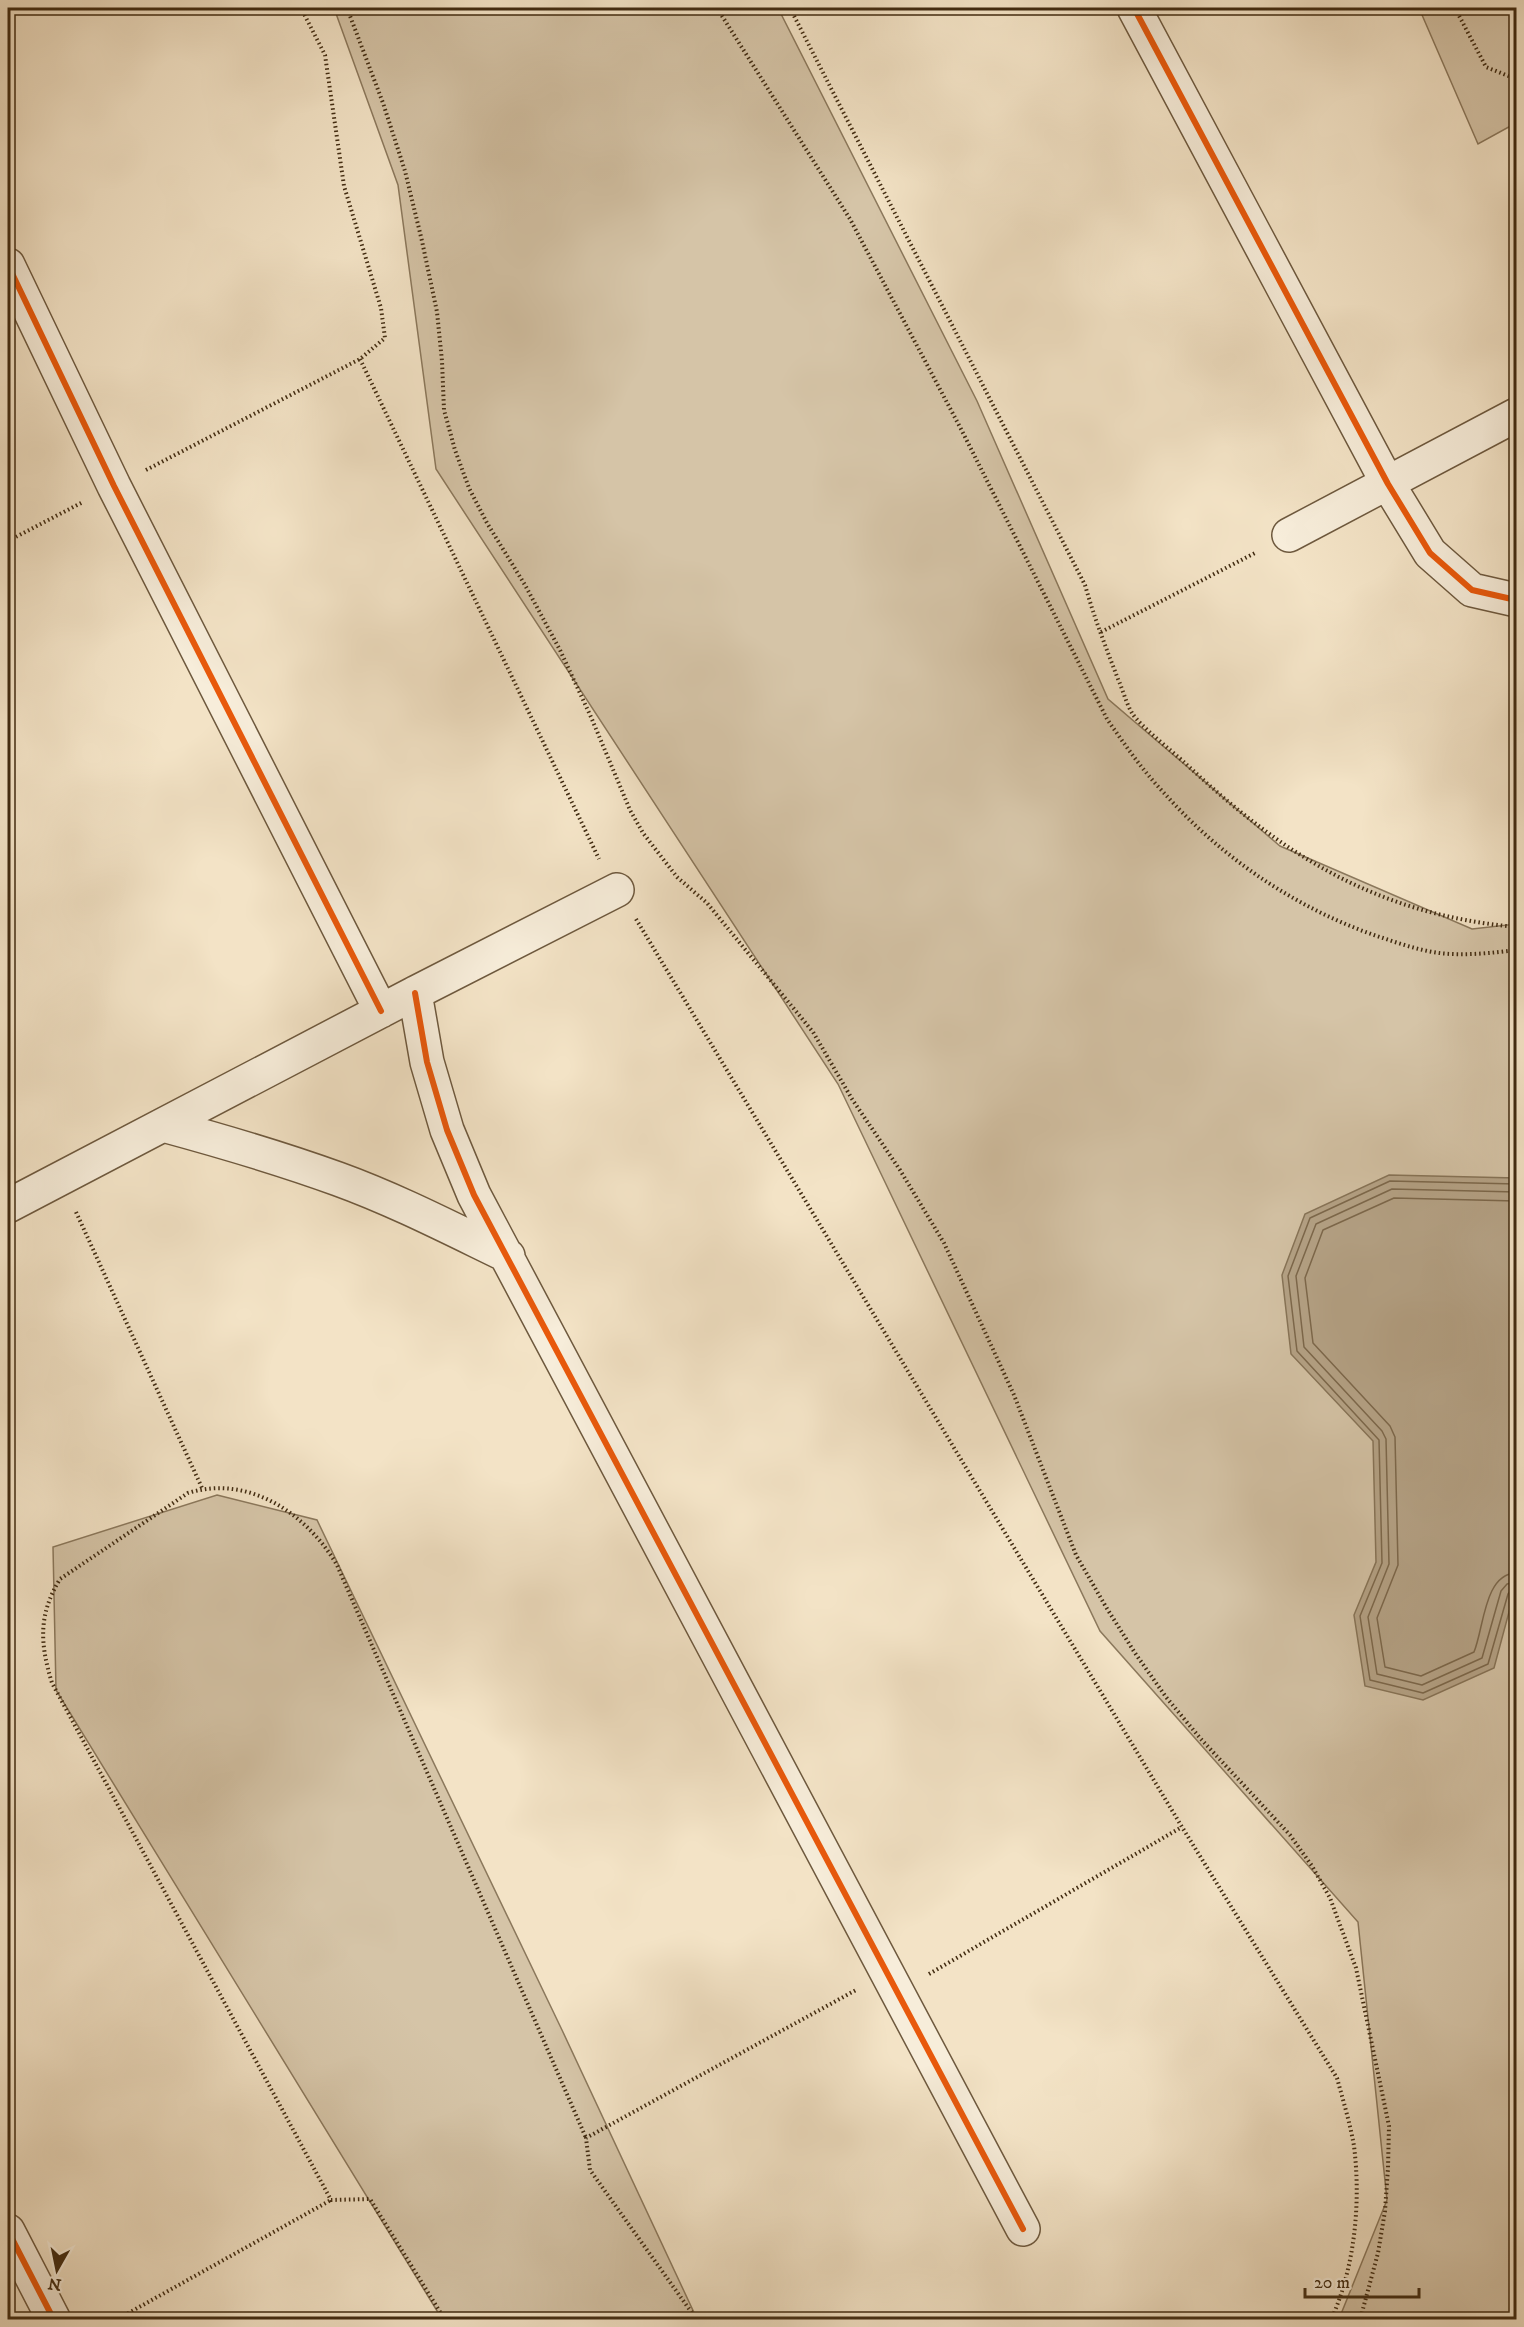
<svg xmlns="http://www.w3.org/2000/svg" width="1524" height="2327" font-family="'IM FELL DW Pica',serif">
<rect width="100%" height="100%" fill="#f3e3c6"/>
<filter id="stains"><feTurbulence type="fractalNoise" baseFrequency=".00333" numOctaves="4"/><feColorMatrix values="0 0 0 0 .2 0 0 0 0 .09 0 0 0 0 .02 0 0 0 .5 -.17"/></filter>
<radialGradient id="worn" r=".72"><stop offset=".6" stop-color="#630" stop-opacity="0"/><stop offset="1" stop-color="#630" stop-opacity=".3"/></radialGradient>
<path fill="#d5c4a7" stroke="#8b785c" stroke-width="1.5" d="M334 8H778L977 401 1108 699 1280 846 1472 929 1516 924V2319H1339L1387 2200 1358 1922 1100 1631 838 1084 436 469 398 185Z
M1419 8H1516V123L1478 144Z
M217 1495 317 1520 562 2030 697 2319H442L56 1690 53 1547Z"/>
<path fill="#b6a488" stroke="#877458" stroke-width="1.5" d="M1389 1175 1516 1178V1586L1494 1668 1423 1700 1365 1686 1354 1615 1376 1562 1373 1441 1291 1354 1282 1275 1305 1214Z"/>
<g fill="none" stroke-linecap="round" stroke-linejoin="round">
<path stroke="#7c684c" stroke-width="1.5" d="M1516 1184 1390 1181 1310 1218 1288 1276 1297 1351 1379 1440 1382 1563 1360 1616 1370 1680 1423 1693 1488 1664 1508 1594 1511 1590 1516 1589
M1516 1192 1392 1189 1316 1224 1296 1276 1304 1347 1382 1431 1386 1439 1389 1564 1368 1617 1377 1674 1422 1685 1482 1658 1501 1591 1507 1584 1516 1582
M1516 1201 1394 1198 1323 1230 1305 1278 1313 1343 1390 1426 1395 1437 1398 1565 1377 1618 1385 1667 1421 1676 1474 1652C1484 1628 1484 1574 1516 1573"/>
<defs>
<path id="minor" d="M1134 8 1388 484 1430 553 1472 590 1516 600
M8 265 114 486 381 1011
M1289 535 1516 415
M415 993 427 1062 447 1130 474 1195 1023 2229
M163 1125C222 1141 280 1158 338 1179 396 1200 452 1229 508 1256
M8 1206 415 993 617 890
M8 2231 54 2320"/>
</defs>
<use href="#minor" stroke="#6e593e" stroke-width="36"/>
<path stroke="#412b11" stroke-width="4" stroke-dasharray="1.5 3" stroke-linecap="butt" d="M347 8 383 103 405 171 422 241 437 312 442 361 444 410 455 450 469 488 487 523 525 585 560 650 591 717 630 810 643 833 677 877 707 903 813 1032 852 1099 900 1170 944 1243 1014 1395 1076 1555 1106 1607 1135 1653 1166 1697 1200 1738 1290 1835 1312 1866 1330 1898 1356 1968 1389 2126 1388 2168 1385 2211 1378 2253 1360 2320
M717 8 850 219 961 429 1107 719C1125 745 1143 771 1165 794 1221 857 1294 907 1374 935 1395 942 1417 950 1439 953 1464 956 1492 953 1516 950
M790 8 1085 585C1094 617 1106 648 1118 679 1123 690 1126 703 1132 713 1140 726 1172 751 1185 763 1285 857 1377 914 1516 927
M1455 8 1486 67 1516 79
M360 359 599 859
M146 470 360 359 385 338 381 308 344 186 325 55 301 8
M8 541 83 502
M1101 632 1257 552
M636 919 1182 1827 1337 2078C1343 2100 1350 2123 1354 2146 1361 2202 1355 2267 1331 2320
M76 1212 202 1488
M929 1974 1182 1827
M116 2320 331 2200
M445 2320 370 2199 331 2200 52 1683C40 1644 38 1615 60 1579L188 1493C249 1474 307 1514 337 1565L586 2138
M697 2320 590 2170 586 2138 856 1990"/>
<use href="#minor" stroke="#f7edda" stroke-width="33"/>
<defs>
<path id="cycleway" d="M1134 8 1388 484 1430 553 1472 590 1516 600
M8 265 114 486 381 1011
M415 993 427 1062 447 1130 474 1195 1023 2229
M8 2231 54 2320"/>
</defs>
<use href="#cycleway" stroke="#f7edda" stroke-width="10"/>
<use href="#cycleway" stroke="#e8590c" stroke-width="6"/>
</g>
<rect width="1524" height="2327" fill="none" stroke="#f3e3c6" stroke-width="30"/>
<rect x="9" y="9" width="1506" height="2309" fill="none" stroke="#412b11" stroke-width="3"/>
<rect x="15" y="15" width="1494" height="2297" fill="none" stroke="#412b11" stroke-width="1.5"/>
<g transform="translate(57 2270) rotate(189)" stroke="#f7edda" stroke-width="4.5" paint-order="stroke">
<path d="M0-4.5L10 22L0 15L-10 22Z" fill="#412b11"/>
<text y="-9" font-size="16" font-weight="bold" text-anchor="middle" fill="#412b11">N</text>
</g>
<path d="M1305 2288v9h114v-9" fill="none" stroke="#412b11" stroke-width="3"/>
<text x="1314" y="2288" font-size="18" fill="#412b11" stroke="#f7edda" stroke-width="4.5" paint-order="stroke">20 m</text>
<rect width="100%" height="100%" filter="url(#stains)"/>
<rect width="100%" height="100%" fill="url(#worn)"/>
</svg>
